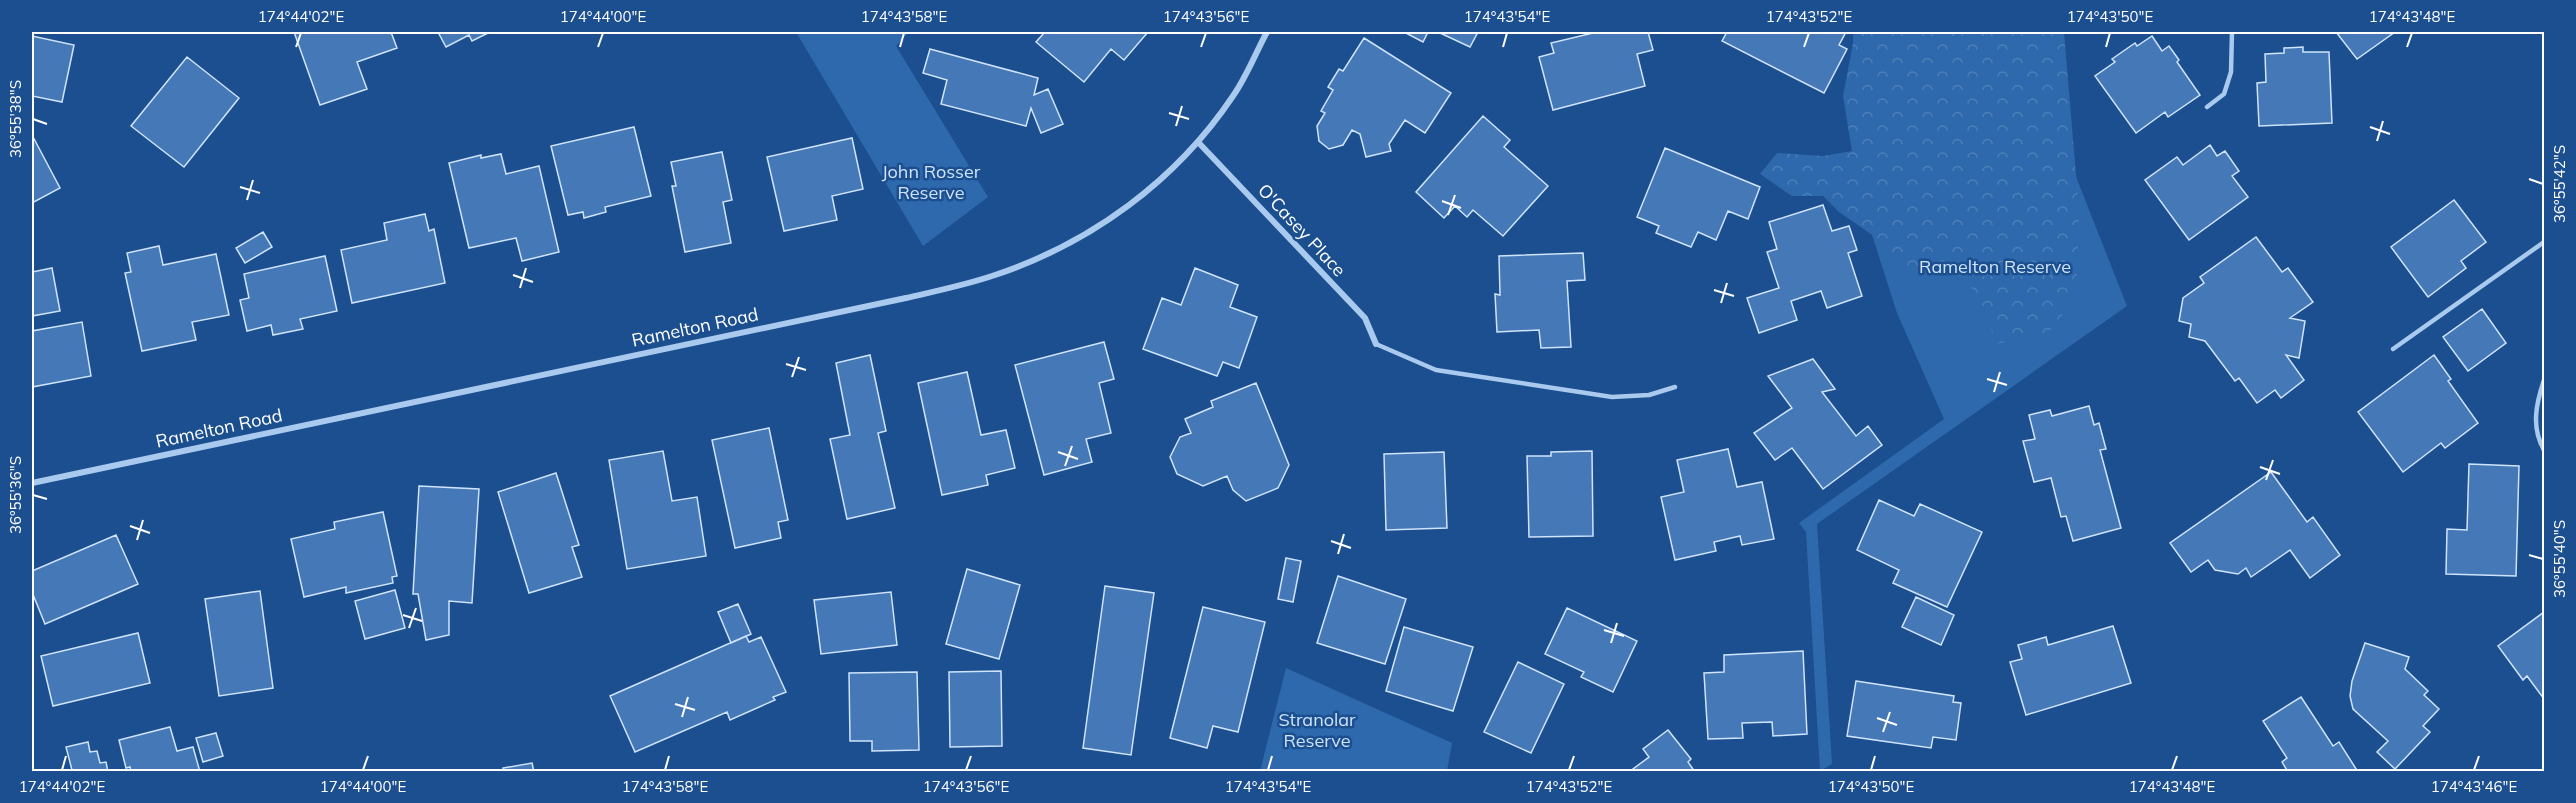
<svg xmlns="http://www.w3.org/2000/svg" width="2576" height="803" font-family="Mulish,sans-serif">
<defs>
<pattern id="forest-crowns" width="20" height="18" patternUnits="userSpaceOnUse" patternTransform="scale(1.5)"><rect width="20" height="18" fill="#2e69ad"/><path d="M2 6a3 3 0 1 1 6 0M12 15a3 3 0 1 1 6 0" fill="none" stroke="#4d80b9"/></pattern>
</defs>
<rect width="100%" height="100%" fill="#1b4f8f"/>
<path fill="#2e69ad" d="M796 32H909L896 46 988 197 923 246Z
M2019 32 2127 306 1817 524 1832 764 1820 771 1806 532 1799 523 1944 419 1897 313 1859 194Z
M1286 668 1452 743 1447 771H1260Z"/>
<path fill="url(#forest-crowns)" d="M1853 32H2064L2079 211 2076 297 2049 332 1996 344 1984 308 1964 276 1906 272 1881 241 1839 212 1823 196H1792L1760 174 1777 153 1823 156 1852 151 1843 96 1853 43Z"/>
<path fill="#4478b7" stroke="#cfe3fa" stroke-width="1.5" d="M294 32H391L397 48 357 62 367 89 320 105Z
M438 32H490L472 41 469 35 446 47Z
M1045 32H1148L1124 60 1111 49 1084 82 1036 42Z
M1404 32H1428L1423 42Z
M1438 32H1478L1470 47Z
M1597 32H1648L1653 50 1637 54 1645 86 1553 110 1539 57 1554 53 1551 43Z
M1727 32H1846L1839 45 1847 49 1824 93 1722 41Z
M2336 32H2395L2357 59Z
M32 36 74 45 62 102 32 96Z
M2152 36 2162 51 2169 46 2179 60 2177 62 2200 95 2168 117 2165 112 2136 133 2095 76 2115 62 2112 59 2135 43 2137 46Z
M1364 38 1451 93 1425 133 1405 120 1389 144 1391 151 1366 157 1360 134 1352 130 1343 145 1329 149 1319 141 1317 126 1325 113 1321 111 1333 90 1328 87 1339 69 1343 71Z
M2303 47V52H2329L2332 123 2259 126 2257 83 2266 82 2265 54 2284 53V48Z
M930 49 1038 78 1034 95 1048 89 1063 124 1041 133 1031 108 1026 126 941 104 947 80 923 73Z
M187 57 239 98 184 167 131 126Z
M1483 116 1510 140 1504 147 1548 186 1503 236 1473 210 1467 217 1455 206 1444 218 1416 192Z
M634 127 651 196 605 207 606 212 584 218 583 212 568 215 551 146Z
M32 135 60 188 32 203Z
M852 138 863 189 832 196 837 220 784 231 767 157Z
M2210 145 2217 156 2225 151 2239 171 2232 176 2248 197 2189 240 2145 180 2177 157 2183 165Z
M1665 148 1760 187 1748 219 1728 211 1716 240 1698 232 1691 247 1656 233 1659 226 1637 217Z
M722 152 732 200 723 202 731 243 685 252 672 186H676L671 162Z
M501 154 506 174 539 166 559 252 522 261 516 238 469 248 449 163 481 155V158Z
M2454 200 2486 242 2461 261 2466 268 2428 297 2391 247Z
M1823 205 1832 231 1849 226 1857 250 1848 253 1862 296 1827 308 1821 291 1791 301 1797 320 1759 333 1747 298 1779 288 1767 252 1777 249 1769 222Z
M425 214 429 231 434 229 445 283 352 303 341 250 387 240 384 223Z
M263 232 272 247 245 263 236 248Z
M2256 237 2282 272 2288 268 2313 302 2290 318 2305 321 2299 358 2286 355 2304 380 2281 398 2275 390 2257 403 2239 378 2235 381 2205 341 2189 337 2191 324 2179 321 2183 298 2204 283 2200 277Z
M159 246 163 265 216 254 229 315 192 322 196 340 142 351 125 273 131 272 127 253Z
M1583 253 1585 280 1567 281 1571 347 1541 348 1539 330 1497 332 1495 294 1500 295 1499 256Z
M325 256 337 311 300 319 303 329 273 335 271 325 247 331 240 300 249 298 244 274Z
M52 268 60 311 32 316V272Z
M1195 268 1238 285 1230 307 1257 317 1239 368 1223 362 1217 376 1143 349 1162 298 1181 305Z
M2482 309 2506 343 2468 371 2443 337Z
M82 322 91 376 32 387V331Z
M1104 342 1114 379 1099 383 1111 433 1086 439 1092 462 1044 475 1015 365Z
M870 355 886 431 878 433 895 508 847 519 830 439 850 435 836 363Z
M2434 355 2451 379 2448 381 2478 423 2445 448 2441 443 2403 472 2358 412Z
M1813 359 1835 389 1822 392 1856 436 1868 426 1882 445 1823 489 1792 448 1775 460 1754 433 1792 408 1768 376Z
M967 372 981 435 1006 430 1015 468 986 475 988 485 942 495 918 383Z
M1256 383 1289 465 1278 488 1246 501 1233 490 1227 476 1203 486 1177 474 1170 457 1180 437 1191 433 1185 419 1213 407 1211 401Z
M2089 406 2094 425 2099 423 2106 449 2100 450 2121 528 2073 541 2066 516 2061 517 2051 478 2034 482 2023 441 2035 439 2029 415 2050 410 2052 416Z
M769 428 788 520 778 522 781 538 735 548 712 440Z
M1728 449 1737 487 1762 482 1774 539 1742 545 1740 536 1714 542 1716 551 1675 560 1661 497 1684 492 1677 460Z
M663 451 672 501 697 497 706 556 627 569 609 460Z
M1592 451 1593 536 1529 537 1527 456H1551V452Z
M1444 452 1447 528 1386 530 1384 454Z
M2469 464 2519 466 2516 576 2446 574 2447 529 2467 530Z
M2271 472 2307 522 2313 517 2340 555 2310 578 2290 550 2251 577 2246 568 2238 574 2215 570 2208 560 2191 572 2170 543Z
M556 473 579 545 572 547 582 577 529 593 498 492Z
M419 486 479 489 472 603 449 601V635L426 640 418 594H413Z
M1879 500 1914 516 1920 504 1982 532 1947 607 1893 583 1899 570 1857 550Z
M383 512 397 576 392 577 393 583 346 593V587L304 597 291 539 335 529 334 522Z
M116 535 138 584 45 624 32 592V571Z
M1286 558 1301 561 1293 602 1278 599Z
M967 569 1020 585 999 659 946 644Z
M1338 576 1406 599 1385 664 1317 643Z
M1105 586 1154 593 1131 755 1083 748Z
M395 590 405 628 365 639 355 601Z
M260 591 273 688 219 696 205 599Z
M891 592 897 645 821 654 814 600Z
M1916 597 1954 615 1941 645 1902 627Z
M738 604 751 634 731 643 718 612Z
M1203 607 1265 622 1238 732 1213 726 1207 748 1170 738Z
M1567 608 1637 641 1613 692 1581 677 1584 672 1545 654Z
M2544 612V699L2527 676 2523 680 2498 646Z
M2113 626 2131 683 2026 715 2010 662 2022 659 2018 645 2046 637 2048 645Z
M1404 627 1473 647 1453 711 1386 691Z
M138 633 150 683 53 706 41 656Z
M746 636 749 642 761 637 786 692 773 697 775 700 730 720 727 712 635 752 610 696Z
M2365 643 2409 657 2405 669 2428 691 2424 695 2439 709 2423 726 2430 732 2395 769 2377 752 2388 741 2353 709 2350 696 2352 681Z
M1803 651 1807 734 1773 736 1772 722 1742 723 1743 738 1708 739 1704 673 1724 672V655Z
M1518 662 1564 684 1531 753 1484 732Z
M1001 671 1002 746 950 747 949 672Z
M917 672 919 750 872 751V741H850L849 673Z
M1856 681 1954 696 1953 702 1961 703 1956 740 1933 737 1931 748 1847 736Z
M2301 697 2333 746 2339 742 2358 772H2288L2282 762 2287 758 2263 721Z
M170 727 177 751 193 747 200 772H131L130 767 126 768 119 740Z
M1668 730 1691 759 1688 762 1695 772H1629L1649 757 1643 749Z
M216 733 223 756 203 762 196 738Z
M88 742 90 752 97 751 100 763 106 762 108 772H67L72 770 66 747Z
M532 763 534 772H504L503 768Z"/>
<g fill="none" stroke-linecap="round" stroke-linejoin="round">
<path stroke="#a9c9ee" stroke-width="4.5" d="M2207 107 2224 94 2231 72 2232 32
M1376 344 1436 370 1612 397 1649 395 1675 387
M2393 349 2544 242
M2544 380C2536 404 2531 427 2544 450"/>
<path stroke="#a9c9ee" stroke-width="6" d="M1198 142 1365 318 1376 344
M32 483 906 298C936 291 966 285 995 275 1091 243 1176 181 1233 96 1247 76 1256 52 1267 32"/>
</g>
<path fill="none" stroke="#fff" stroke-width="2" d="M296 47 301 33M598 47 603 33M900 47 904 33M1201 47 1206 33M1503 47 1507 33M1804 47 1809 33M2106 47 2110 33M2407 47 2412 33M1169 113 1189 119M33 119 47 124M1176 126 1182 106M2370 127 2390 134M2377 141 2383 121M2529 179 2543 184M240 187 260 193M247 200 253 180M1442 201 1461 208M1448 215 1455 195M513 275 533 282M520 288 526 268M1714 290 1734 296M1721 303 1727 283M786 364 806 370M792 377 799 357M1987 379 2007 385M1994 392 2000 372M1058 452 1078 459M1065 466 1072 446M2260 467 2280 474M2266 480 2273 460M33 495 47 499M130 526 150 533M137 540 143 520M1331 541 1351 548M1338 554 1344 534M2529 555 2543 559M403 615 422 621M409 628 416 608M1604 630 1624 636M1611 643 1617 623M675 704 695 710M682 717 688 697M1877 718 1897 725M1883 732 1890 712M62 770 66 756M363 770 368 756M665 770 669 756M966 770 971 756M1268 770 1272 756M1569 770 1574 756M1871 770 1875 756M2172 770 2177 756M2474 770 2479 756"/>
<g text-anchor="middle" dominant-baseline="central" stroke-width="5" stroke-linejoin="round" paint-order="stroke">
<g font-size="18" fill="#cfe3fa" stroke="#1b4f8f">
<text x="931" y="171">John Rosser<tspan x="931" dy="21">Reserve</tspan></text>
<text x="1995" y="266">Ramelton Reserve</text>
<text x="1317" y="719">Stranolar<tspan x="1317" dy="21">Reserve</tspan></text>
</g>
<g font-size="18" fill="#fff" stroke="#1b4f8f">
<text transform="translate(1302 230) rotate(47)">O'Casey Place</text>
<text transform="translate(695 327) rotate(-12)">Ramelton Road</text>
<text transform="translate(219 428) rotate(-12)">Ramelton Road</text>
</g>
</g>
<rect width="2576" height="803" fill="none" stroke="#1b4f8f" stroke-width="66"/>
<rect x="33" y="33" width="2510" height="737" fill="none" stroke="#fff" stroke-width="2"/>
<g font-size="15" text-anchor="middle" fill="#fff">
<text x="301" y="22">174°44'02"E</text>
<text x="603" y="22">174°44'00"E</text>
<text x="904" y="22">174°43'58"E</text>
<text x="1206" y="22">174°43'56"E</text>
<text x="1507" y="22">174°43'54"E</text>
<text x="1809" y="22">174°43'52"E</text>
<text x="2110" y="22">174°43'50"E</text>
<text x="2412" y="22">174°43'48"E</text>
<text transform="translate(16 119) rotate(-90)" y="5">36°55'38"S</text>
<text transform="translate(2560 184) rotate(-90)" y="5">36°55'42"S</text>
<text transform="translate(16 495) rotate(-90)" y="5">36°55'36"S</text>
<text transform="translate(2560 559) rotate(-90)" y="5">36°55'40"S</text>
<text x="62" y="792">174°44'02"E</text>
<text x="363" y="792">174°44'00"E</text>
<text x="665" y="792">174°43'58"E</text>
<text x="966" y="792">174°43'56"E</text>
<text x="1268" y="792">174°43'54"E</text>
<text x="1569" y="792">174°43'52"E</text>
<text x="1871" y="792">174°43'50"E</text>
<text x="2172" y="792">174°43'48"E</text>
<text x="2474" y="792">174°43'46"E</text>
</g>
</svg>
